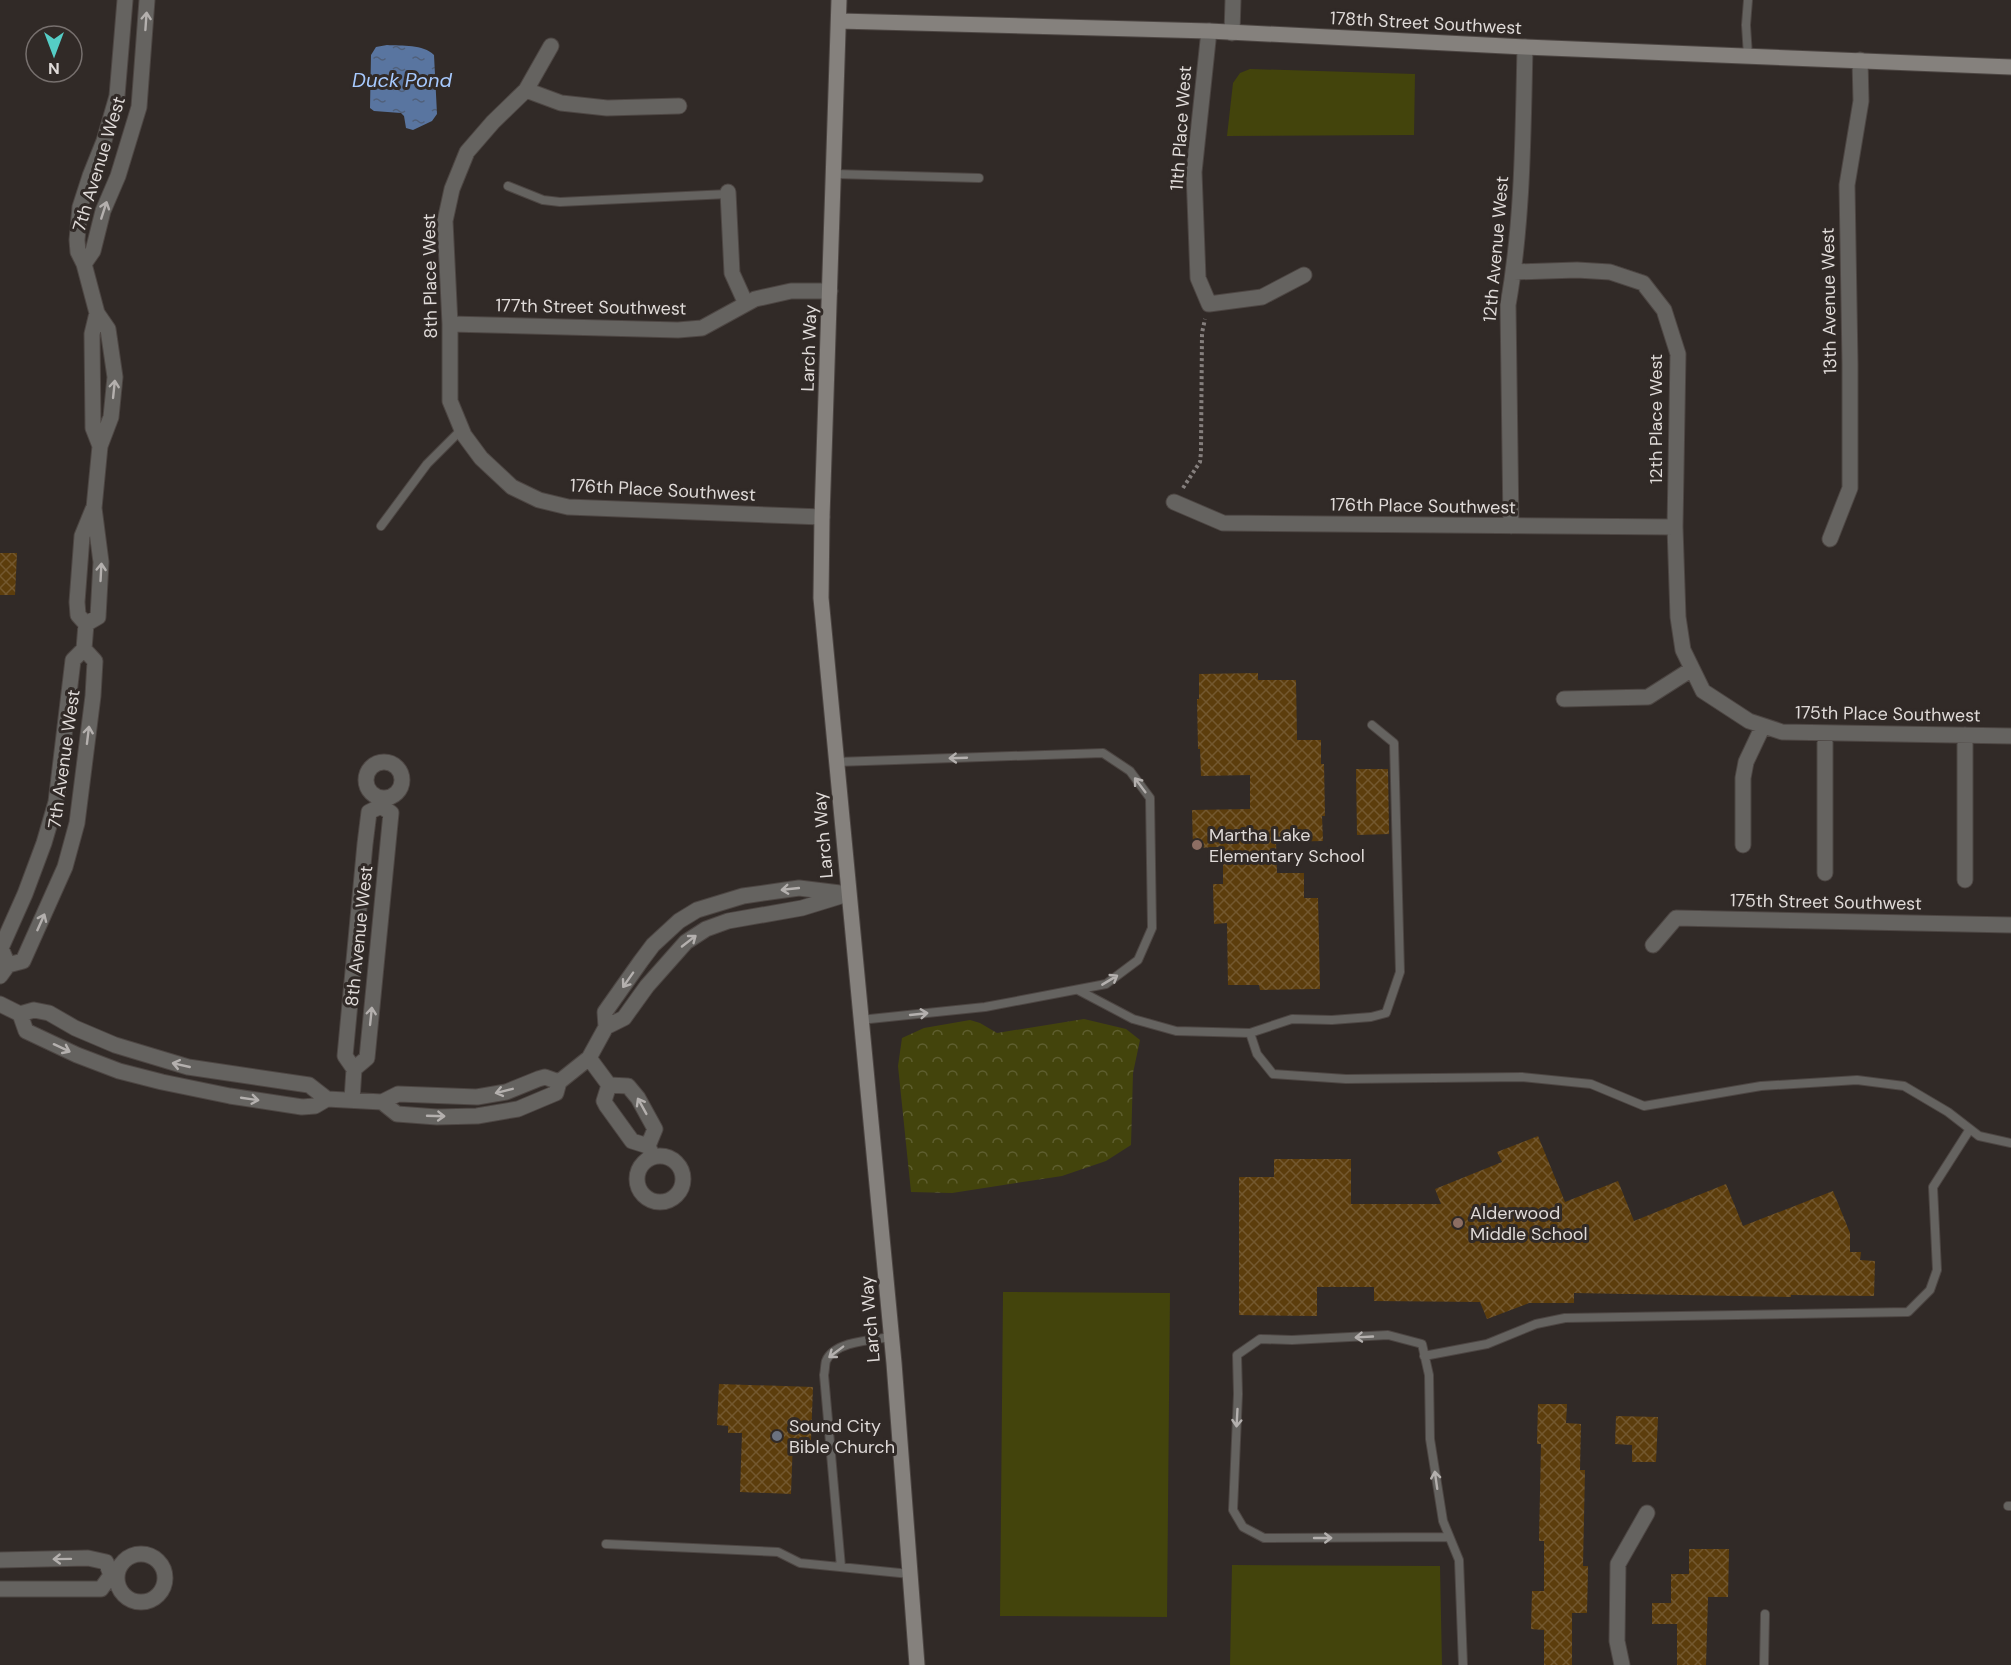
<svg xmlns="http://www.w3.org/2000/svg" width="2011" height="1665" font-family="'DM Sans',sans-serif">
<defs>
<pattern id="forest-crowns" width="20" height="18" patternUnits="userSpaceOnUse" patternTransform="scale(1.5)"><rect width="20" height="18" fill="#43440c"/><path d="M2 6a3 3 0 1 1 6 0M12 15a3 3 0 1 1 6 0" fill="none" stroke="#5e5e2f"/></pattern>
<pattern id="water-ripples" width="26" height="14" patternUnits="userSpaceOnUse" patternTransform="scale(1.5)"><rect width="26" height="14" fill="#5975a0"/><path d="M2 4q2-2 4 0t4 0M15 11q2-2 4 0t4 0" fill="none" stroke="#50607a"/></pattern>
<pattern id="building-cross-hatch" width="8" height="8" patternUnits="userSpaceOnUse" patternTransform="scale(1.5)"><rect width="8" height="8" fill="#5c3d0c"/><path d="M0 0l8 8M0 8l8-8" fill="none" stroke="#73582f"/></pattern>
</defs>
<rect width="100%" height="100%" fill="#312a27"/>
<path fill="#43440c" d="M1250 69 1415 74 1414 135 1227 136 1233 83 1240 73Z
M1003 1292 1170 1293 1167 1617 1000 1616Z
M1232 1565 1440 1566 1442 1665H1230Z"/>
<path fill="url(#forest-crowns)" d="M1084 1019 1126 1029 1140 1040 1133 1073 1131 1145 1106 1161 1062 1176 952 1193 911 1192 898 1066 902 1038 924 1028 970 1020 980 1023 997 1033Z"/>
<path fill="url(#water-ripples)" d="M387 45C402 46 423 44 434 55L437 114 432 121 413 130 406 128 404 116 401 113 374 111 370 108 371 55 376 47Z"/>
<path fill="url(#building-cross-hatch)" d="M0 553H17L15 595H0Z
M1258 673V680H1296L1297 740H1321V764H1324L1325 816H1322L1323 841 1276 842 1277 873H1304V898H1318L1320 989 1260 990 1259 985H1228L1227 923 1214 924 1213 884H1223V847L1193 848 1192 810 1250 809V775L1201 776 1200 749H1198L1197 699H1199V674Z
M1356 769H1388L1389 834 1357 835Z
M1538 1136 1565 1202 1618 1181 1634 1221 1726 1184 1743 1226 1833 1191 1850 1233V1252H1861L1860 1260 1875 1261 1874 1296 1791 1295V1297L1574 1293V1303H1529L1487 1319 1480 1302 1374 1301V1287H1317V1316L1239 1315V1177H1274V1159H1351V1204H1441L1435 1189 1502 1162 1497 1152Z
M719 1384 813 1387 811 1440 793 1439 791 1494 740 1492 742 1433H728V1426L717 1425Z
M1538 1404H1567L1566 1423 1581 1424 1580 1470H1585L1583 1566H1588L1587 1613H1572V1665H1544V1630L1531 1629 1532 1591H1544V1541H1539L1541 1444H1537Z
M1616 1416 1658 1417 1656 1462H1632V1445L1615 1444Z
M1689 1549H1729L1728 1597H1708L1706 1665H1677V1624H1652V1603H1671V1574H1689Z"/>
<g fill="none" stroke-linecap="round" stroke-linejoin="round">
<defs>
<path id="lane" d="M1748 0 1746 25 1748 56
M834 174 979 178
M508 186 543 200 560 202 728 194
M381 526 427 464 462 429
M836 762 1103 753 1130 771 1150 798 1152 928 1138 960 1106 984 985 1007 860 1020
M1078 990 1133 1019 1176 1031 1250 1033 1257 1054 1273 1074 1346 1079 1522 1077 1591 1084 1644 1106 1761 1086 1857 1080 1904 1086 1948 1112 1979 1136 2011 1143
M1250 1033 1292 1019 1332 1020 1371 1017 1386 1013 1400 972 1394 743 1372 725
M1424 1356 1487 1344 1536 1324 1565 1318 1908 1312 1930 1290 1937 1270 1933 1187 1970 1129
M2008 1506H2011
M1448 1537 1264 1538 1243 1527 1233 1510 1238 1394 1237 1355 1260 1339 1292 1340 1388 1335 1422 1344 1429 1375 1430 1439 1443 1521 1459 1560 1463 1665
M606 1544 778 1552 800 1563 910 1574
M841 1567 824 1375C825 1371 825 1364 826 1361 834 1341 873 1340 891 1337
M1764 1665 1765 1614"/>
<path id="street" d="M1209 31 1194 172 1198 278 1209 304 1262 297 1304 275
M1232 33 1233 0
M551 46 526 90 493 122 467 152 452 189 445 221 450 324V401L464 435 481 458 512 487 539 500 568 507 822 517
M526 90 561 103 607 108 679 106
M728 192 732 273 746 304
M84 264 93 251 103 211 118 176 139 107 147 0
M1514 272 1577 270 1610 272 1643 283 1664 310 1678 354 1675 527 1678 617 1683 650 1703 691 1749 721 1782 732 2011 736
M97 313 92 334 93 428 100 446
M450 324 678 330 702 328 755 299 791 291H830
M1174 502 1223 523 1675 527
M1511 526 1508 305C1523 220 1523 133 1525 47
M1830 539 1850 488V364L1847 185 1861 101 1860 60
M86 624 98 617 101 562 94 508 100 446 111 417 115 377 108 329 97 313 84 264 78 252 77 240 80 207 90 176 104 141 117 96 125 0
M1564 699 1648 697 1692 669
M1965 735V880
M366 780a18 18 0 1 1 36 0a18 18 0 1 1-36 0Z
M1743 845V778L1746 762 1763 726
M1825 873V733
M1653 945 1676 918 2011 925
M8 965 1 948 25 894 44 843 56 802 73 660 84 649 86 624 78 615 77 602 82 536 93 509
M0 976 8 965 23 961 65 867 77 823 93 696 95 661 84 649
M0 1004 20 1014 34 1010 49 1013 75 1028 115 1045 188 1067 309 1085 327 1099
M20 1014 26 1031 77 1055 119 1071 162 1082 230 1096 302 1107 315 1106 327 1099 382 1102 398 1094 477 1097 506 1092 538 1079 545 1077 559 1082
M606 1027 624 1018 647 986 686 942 706 929 728 921 802 908 841 896
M589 1058 609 1085 628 1086 638 1098 655 1129 648 1146 653 1157
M354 1069 367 1058 391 813 381 806
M609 1085 604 1101 606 1105 632 1141 648 1146
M352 1100 354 1069 345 1056 365 844 369 812 381 806
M382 1102 397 1114 437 1117 477 1116 518 1109 556 1093 559 1082 589 1058 606 1027 605 1012 641 961 653 945 679 921 697 910 743 896 799 888 848 894
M637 1179a23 23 0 1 1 46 0a23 23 0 1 1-46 0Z
M117 1578a24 24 0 1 1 48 0a24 24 0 1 1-48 0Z
M0 1560 88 1558 106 1562 111 1575
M0 1589H101L111 1575
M1622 1665 1617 1641 1618 1564 1647 1513"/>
<path id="secondary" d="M839 0 822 517 821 598 894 1363 917 1665
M839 21 1209 31 1525 47 2011 67"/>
</defs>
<use href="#lane" stroke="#4d4643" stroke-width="10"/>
<use href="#street" stroke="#4d4643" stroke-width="17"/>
<use href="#secondary" stroke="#4d4643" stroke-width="17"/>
<path stroke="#857f7d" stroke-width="4" stroke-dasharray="3 3" stroke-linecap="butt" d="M1183 488 1200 462 1201 452 1202 333 1205 319"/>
<use href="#lane" stroke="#656360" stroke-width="8"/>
<use href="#street" stroke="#656360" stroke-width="15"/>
<use href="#secondary" stroke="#85817d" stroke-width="15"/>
</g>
<defs><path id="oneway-shaft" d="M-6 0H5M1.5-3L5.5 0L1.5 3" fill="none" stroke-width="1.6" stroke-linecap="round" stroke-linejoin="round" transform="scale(1.5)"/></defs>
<g stroke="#b4b0ae">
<use href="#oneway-shaft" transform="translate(146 21) rotate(-86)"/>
<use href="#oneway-shaft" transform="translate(104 210) rotate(-72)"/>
<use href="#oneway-shaft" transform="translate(114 389) rotate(-84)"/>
<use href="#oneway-shaft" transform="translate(101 572) rotate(-87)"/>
<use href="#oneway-shaft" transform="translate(88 735) rotate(-83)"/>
<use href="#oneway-shaft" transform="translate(958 758) rotate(178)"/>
<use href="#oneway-shaft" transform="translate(1140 785) rotate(-127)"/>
<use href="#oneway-shaft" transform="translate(790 889) rotate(174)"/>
<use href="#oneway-shaft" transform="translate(41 922) rotate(-66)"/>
<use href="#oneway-shaft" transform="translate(689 941) rotate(-38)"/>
<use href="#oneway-shaft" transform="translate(628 980) rotate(125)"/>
<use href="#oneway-shaft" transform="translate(1110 980) rotate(-31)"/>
<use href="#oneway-shaft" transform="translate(919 1014) rotate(-6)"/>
<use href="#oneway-shaft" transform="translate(371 1016) rotate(-84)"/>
<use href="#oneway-shaft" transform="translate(62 1048) rotate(25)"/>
<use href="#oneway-shaft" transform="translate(181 1065) rotate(-167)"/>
<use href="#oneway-shaft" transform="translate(504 1091) rotate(166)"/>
<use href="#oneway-shaft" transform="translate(250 1099) rotate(8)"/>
<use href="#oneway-shaft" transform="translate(642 1106) rotate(-119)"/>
<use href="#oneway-shaft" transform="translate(436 1116) rotate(2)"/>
<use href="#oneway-shaft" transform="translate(1364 1337) rotate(177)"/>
<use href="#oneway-shaft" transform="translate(836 1352) rotate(143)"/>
<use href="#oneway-shaft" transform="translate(1237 1418) rotate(93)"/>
<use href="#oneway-shaft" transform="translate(1436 1480) rotate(-98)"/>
<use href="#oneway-shaft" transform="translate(1323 1538)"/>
<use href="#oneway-shaft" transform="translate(62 1559) rotate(179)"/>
</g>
<g fill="#8d6e63" stroke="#312a27" stroke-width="2">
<circle cx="1197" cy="845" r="6"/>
<circle cx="1458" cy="1223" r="6"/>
</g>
<circle fill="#6b7280" stroke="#312a27" stroke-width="2" cx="777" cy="1436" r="6"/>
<g text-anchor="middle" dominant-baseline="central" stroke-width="6" stroke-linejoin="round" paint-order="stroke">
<g font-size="18" fill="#dfdad8" stroke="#312a27">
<text transform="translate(1426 23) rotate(3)">178th Street Southwest</text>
<text transform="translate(1181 128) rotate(-86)">11th Place West</text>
<text transform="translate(99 164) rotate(-73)">7th Avenue West</text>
<text transform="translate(1496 249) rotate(-85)">12th Avenue West</text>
<text transform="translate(430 276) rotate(-91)">8th Place West</text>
<text transform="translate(1829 301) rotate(-91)">13th Avenue West</text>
<text transform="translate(591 307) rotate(1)">177th Street Southwest</text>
<text transform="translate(809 348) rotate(-88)">Larch Way</text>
<text transform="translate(1656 419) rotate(-90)">12th Place West</text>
<text transform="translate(663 490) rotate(3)">176th Place Southwest</text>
<text transform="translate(1423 506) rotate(1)">176th Place Southwest</text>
<text transform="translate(1888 714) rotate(1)">175th Place Southwest</text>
<text transform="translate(64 759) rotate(-82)">7th Avenue West</text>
<text transform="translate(823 835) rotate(-95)">Larch Way</text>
<text transform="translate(1826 902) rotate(1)">175th Street Southwest</text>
<text transform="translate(359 936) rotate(-84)">8th Avenue West</text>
<text transform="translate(870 1319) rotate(-95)">Larch Way</text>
</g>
<g font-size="18" fill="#dfdad8" stroke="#312a27" text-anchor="start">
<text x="1209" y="835">Martha Lake<tspan x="1209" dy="21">Elementary School</tspan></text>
<text x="1470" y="1213">Alderwood<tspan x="1470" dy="21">Middle School</tspan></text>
<text x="789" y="1426">Sound City<tspan x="789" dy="21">Bible Church</tspan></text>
</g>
<g font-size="20" font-style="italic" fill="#a7caff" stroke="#312a27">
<text x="402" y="80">Duck Pond</text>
</g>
</g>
<g transform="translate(54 54) rotate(180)"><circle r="28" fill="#312a27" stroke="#77706e" stroke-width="1.5"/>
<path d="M0-4.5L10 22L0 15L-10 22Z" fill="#55cdc6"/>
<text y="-9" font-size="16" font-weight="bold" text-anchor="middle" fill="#dfdad8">N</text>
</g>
</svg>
